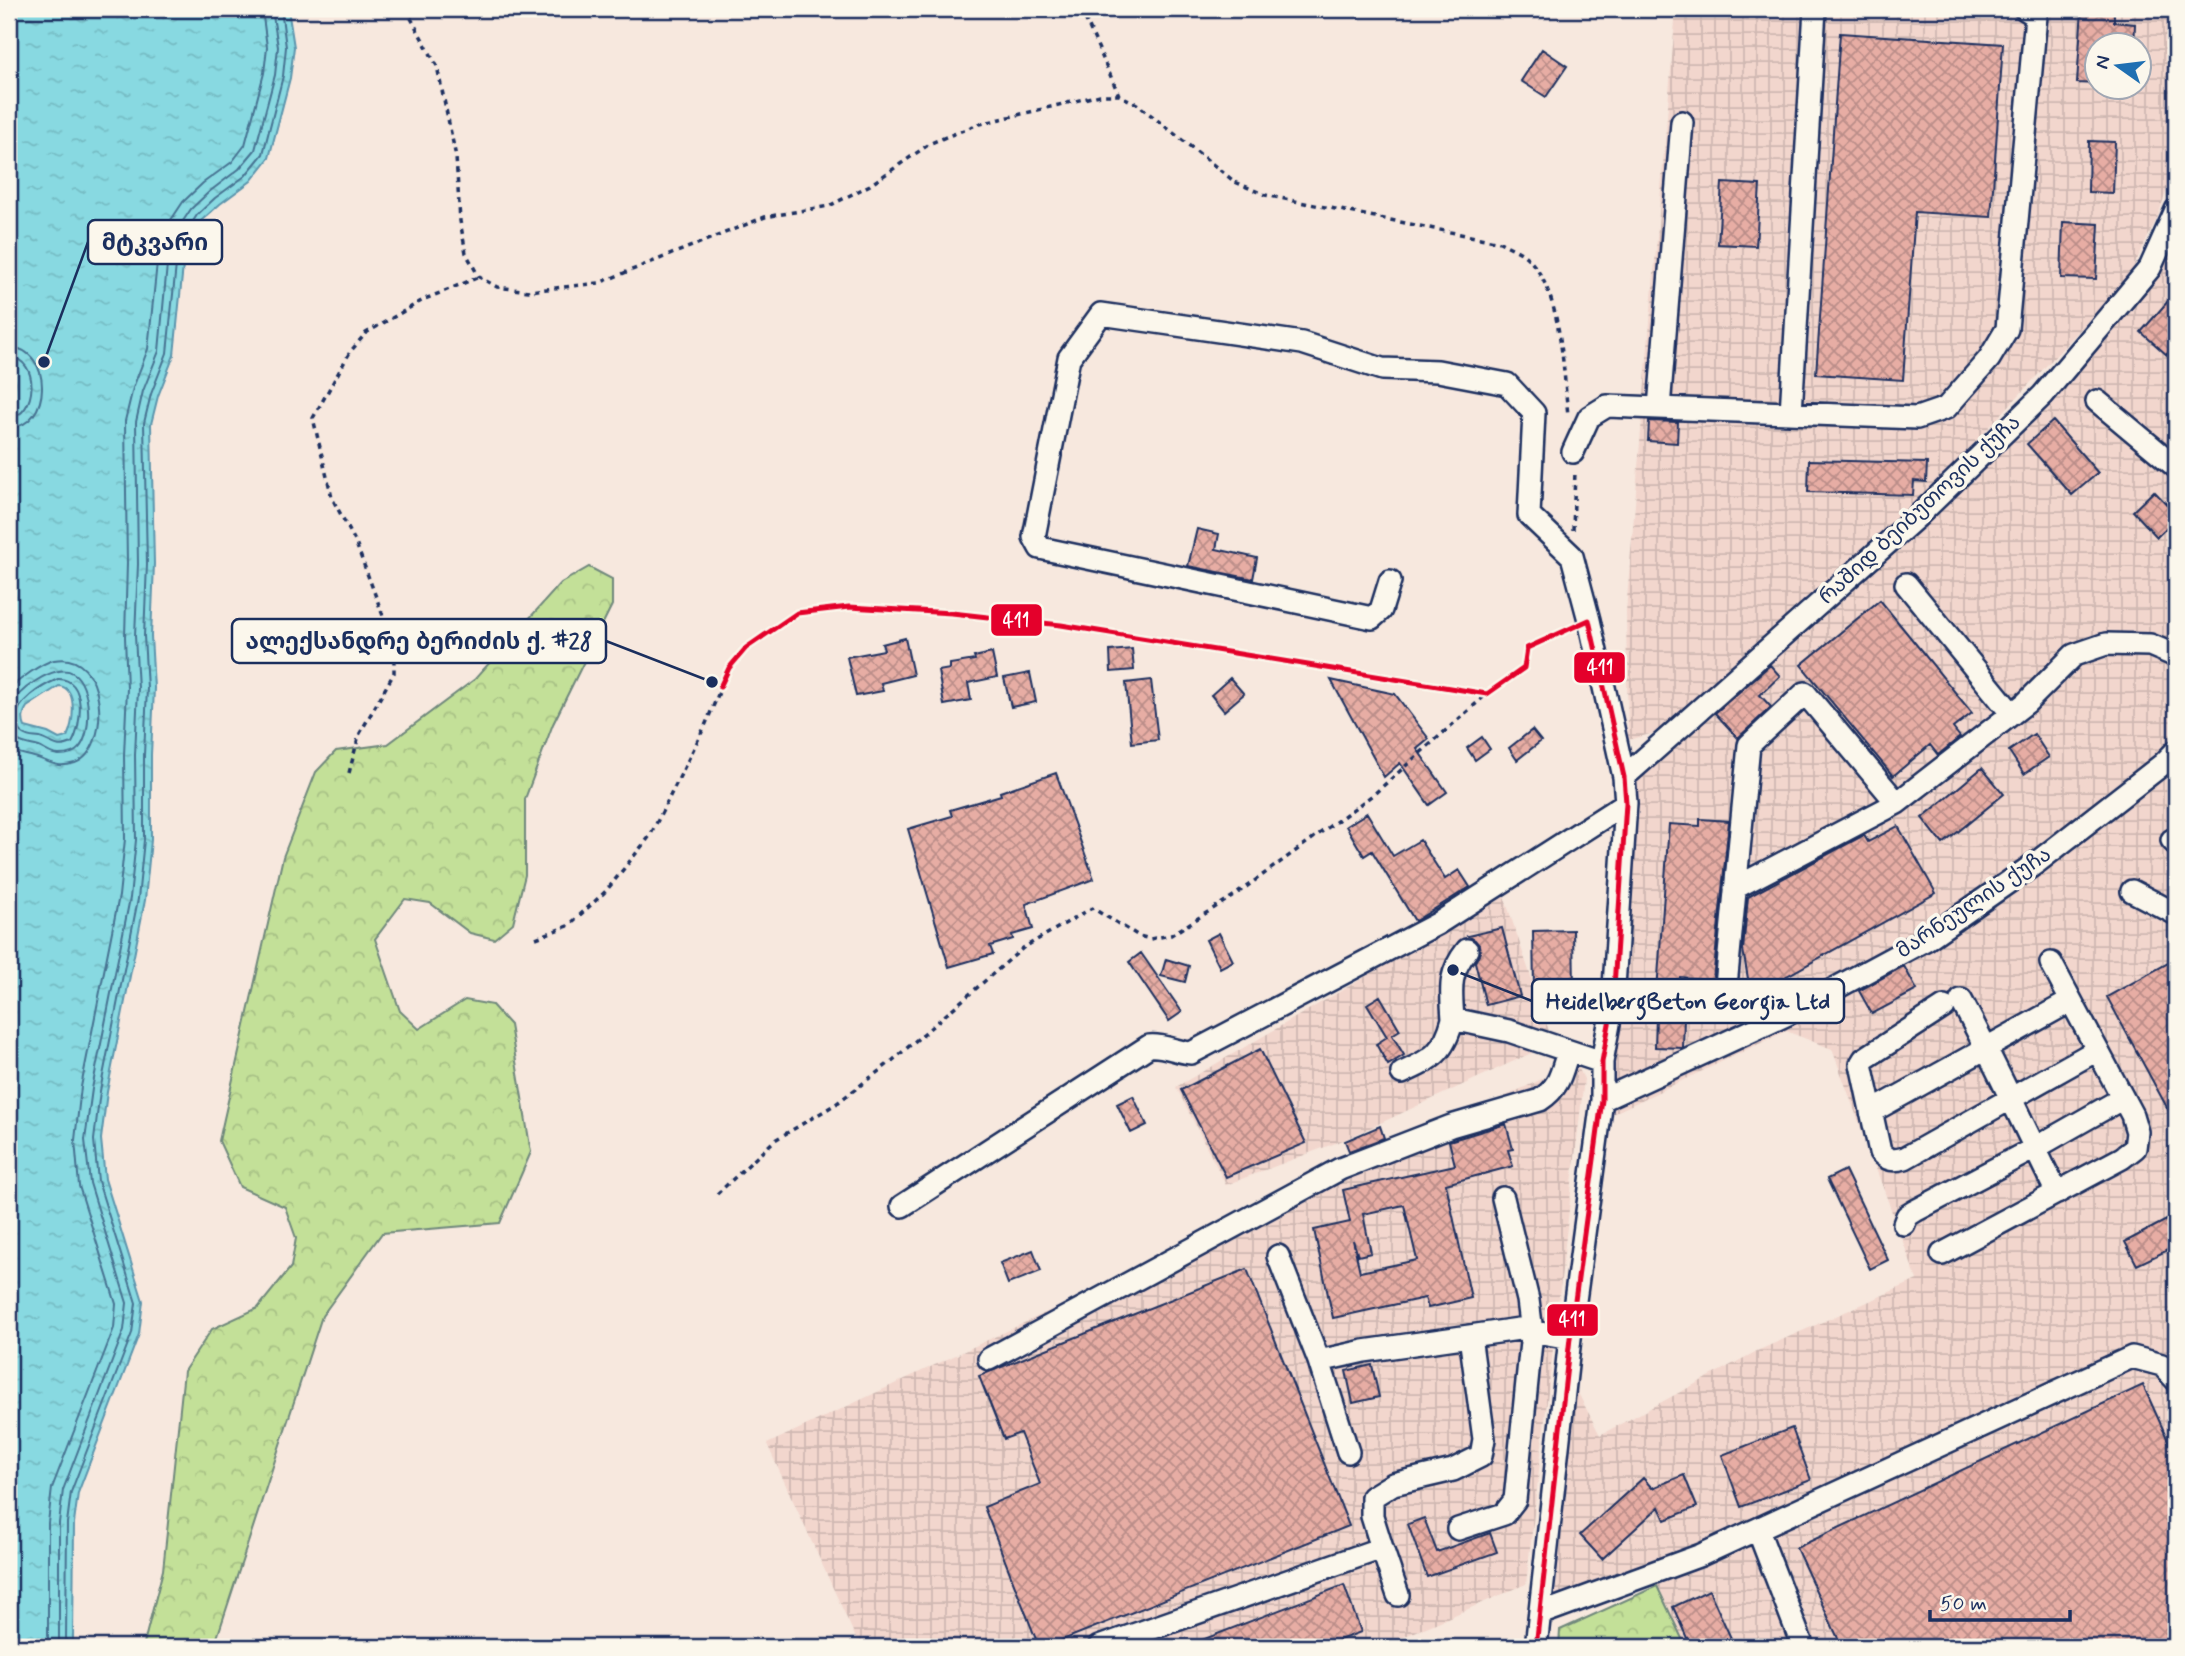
<svg xmlns="http://www.w3.org/2000/svg" width="2185" height="1656" font-family="Mynerve,'Noto Sans Georgian',sans-serif">
<defs>
<pattern id="industrial-grid" width="8" height="8" patternUnits="userSpaceOnUse" patternTransform="scale(1.75)"><rect width="8" height="8" fill="#f2d6cd"/><path d="M0 4h8M4 0v8" fill="none" stroke="#cfb8b2"/></pattern>
<pattern id="forest-crowns" width="20" height="18" patternUnits="userSpaceOnUse" patternTransform="scale(1.75)"><rect width="20" height="18" fill="#c3e098"/><path d="M2 6a3 3 0 1 1 6 0M12 15a3 3 0 1 1 6 0" fill="none" stroke="#a7c085"/></pattern>
<pattern id="water-ripples" width="26" height="14" patternUnits="userSpaceOnUse" patternTransform="scale(1.75)"><rect width="26" height="14" fill="#88d9e1"/><path d="M2 4q2-2 4 0t4 0M15 11q2-2 4 0t4 0" fill="none" stroke="#75bbc3"/></pattern>
<pattern id="building-cross-hatch" width="8" height="8" patternUnits="userSpaceOnUse" patternTransform="scale(1.75)"><rect width="8" height="8" fill="#e7ada4"/><path d="M0 0l8 8M0 8l8-8" fill="none" stroke="#ba8d89"/></pattern>
</defs>
<rect width="100%" height="100%" fill="#f7e8de"/>
<filter id="ink" filterUnits="userSpaceOnUse"><feTurbulence type="fractalNoise" baseFrequency=".0143" numOctaves="2"/><feDisplacementMap in="SourceGraphic" scale="14" xChannelSelector="R" yChannelSelector="G"/><feConvolveMatrix kernelMatrix="1 2 1 2 8 2 1 2 1" color-interpolation-filters="sRGB"/></filter>
<g filter="url(#ink)">
<path fill="url(#industrial-grid)" fill-rule="evenodd" d="M1676 9H2176V162L2158 216 2129 277 1941 479 1658 732 1628 740 1626 612ZM2098 46H2140V88H2098Z
M2176 228V1647H1686L1656 1586 1555 1597 1576 1389 1600 1435 1757 1351 1917 1280 1832 1049 1786 1031 1608 1116 1615 1045 1633 778 2043 409Z
M1504 896 1553 1043 1346 1139 1226 1185 1176 1087Z
M1576 1063 1584 1079 1526 1584 1380 1647H860L767 1444Z"/>
<path fill="url(#forest-crowns)" stroke="#6f887b" stroke-width="2" d="M589 567 612 579V605L553 724 525 799V875L513 923 494 939 470 933 430 903 405 899 375 939 400 1011 419 1029 465 1000 492 1005 510 1025 531 1152 500 1223 382 1233 322 1316 214 1647H143L163 1570 184 1371 212 1329 258 1308 291 1267 296 1238 285 1207 240 1187 219 1141 283 857 316 772 336 751 388 744 475 679 561 583Z
M1657 1586 1686 1647H1559L1560 1630Z"/>
<path fill="url(#water-ripples)" stroke="#5c95ad" stroke-width="2" fill-rule="evenodd" d="M9 9H288L294 47 290 78 269 158 251 181 220 204 202 220 189 240 184 256 174 355 158 396 151 424 154 564 151 636 154 688 151 755V840L145 900 107 1092 101 1139 105 1179 143 1301 139 1334 78 1493 74 1523 73 1640 76 1647H9V418L16 383 14 375 9 372ZM59 686C79 688 73 724 67 737L59 739 48 733 25 727C22 720 23 713 27 707Z"/>
<g fill="none" stroke-linecap="round" stroke-linejoin="round">
<path stroke="#477392" stroke-width="2" d="M9 347C54 349 52 427 9 428
M9 357C41 359 37 416 9 418
M58 679C87 678 82 726 72 743 55 750 54 742 40 738 34 737 29 738 23 734 18 731 16 726 16 720 16 701 42 686 58 679Z
M9 689C19 680 41 663 54 660 108 649 112 750 75 763 55 769 50 761 34 757 24 754 17 754 9 748
M9 709C14 692 56 662 73 673 91 684 93 733 79 748 75 753 66 755 59 755 51 755 46 750 39 747 26 743 16 745 9 729
M48 1647V1523L52 1488 114 1328 116 1304 79 1186 75 1140 81 1087 119 896 125 839 124 755 127 688 125 637 127 563 125 421 133 388 148 349 158 253 165 229 183 202 203 183 232 162 245 145 264 73 267 47 262 9
M59 1647V1523L63 1490 124 1330 127 1303 90 1183 85 1140 92 1089 130 898 136 840 135 755 138 688 135 636 138 564 136 422 143 391 159 351 168 254 175 233 191 209 209 192 239 169 255 150 275 75 278 47 272 9
M68 1647 66 1640 67 1523 71 1492 132 1333 136 1303 98 1181 94 1140 100 1091 138 899 144 840V755L147 688 144 636 147 564 144 423 151 394 167 353 177 255 183 237 197 215 215 198 245 176 263 154 283 76 286 47 281 9"/>
</g>
<path fill="url(#building-cross-hatch)" stroke="#1b2f5e" stroke-width="2" fill-rule="evenodd" d="M2082 9H2114V22L2135 24 2134 46H2097V84L2077 83Z
M1840 33 2003 44 1991 217 1915 212 1903 380 1816 374Z
M1542 49 1567 66 1546 97 1521 81Z
M2089 141 2115 142 2113 193 2088 192Z
M1722 183 1760 185 1756 246 1718 244Z
M2063 222 2099 224 2096 279 2061 278Z
M2176 292V345L2167 355 2141 332Z
M1649 421 1678 422 1677 443 1648 441Z
M2053 421 2098 473 2072 495 2027 444Z
M1809 460 1927 463 1926 482 1914 481 1913 495 1808 492Z
M2154 491 2176 514V518L2157 537 2133 511Z
M1197 529 1219 534 1216 549 1257 558 1253 579 1188 566Z
M1880 600 1972 713 1953 728 1960 737 1938 755 1930 745 1893 776 1801 665Z
M905 638 913 675 881 683 883 691 856 696 847 657 884 650 882 644Z
M1132 649 1134 670 1111 672 1110 651Z
M992 653 997 677 968 683 971 700 944 705 938 671 950 669V664L975 660 974 657Z
M1770 665 1780 676 1760 695 1771 707 1738 738 1715 713Z
M1030 673 1036 702 1011 707 1004 678Z
M1230 678 1244 694 1224 711 1211 695Z
M1151 680 1158 740 1132 743 1126 683Z
M1331 680 1395 694 1429 739 1417 749 1447 792 1429 805 1400 763 1384 777Z
M1532 730 1541 741 1517 760 1509 748Z
M2034 734 2049 757 2024 774 2009 751Z
M1482 737 1490 749 1475 760 1467 748Z
M1982 768 2004 794 1943 844 1922 818Z
M1056 773 1094 879 1026 904 1033 929 1012 935 1013 939 990 946 993 954 949 967 908 829 952 816 950 810 1001 795 1000 792Z
M1367 813 1393 856 1420 840 1445 879 1459 870 1470 887 1415 921 1372 851 1364 856 1346 826Z
M1700 819 1729 821 1713 980 1680 977 1679 992 1657 991 1669 824 1700 826Z
M1898 826 1936 893 1751 996 1743 950 1748 897 1864 835 1868 842Z
M1502 928 1520 996 1486 1005 1475 962 1480 952 1479 945 1475 940 1468 936Z
M1573 930 1574 987 1534 988 1533 931Z
M1219 933 1233 961 1220 968 1206 940Z
M1141 953 1182 1012 1169 1021 1129 962Z
M1166 959 1189 966 1185 982 1161 976Z
M2172 961 2176 969V1124L2107 997Z
M1904 966 1917 990 1872 1014 1859 991Z
M1380 996 1400 1030 1392 1035 1404 1055 1388 1065 1376 1044 1387 1037 1367 1004Z
M1656 1017 1684 1018 1683 1048 1655 1047Z
M1260 1049 1306 1143 1226 1177 1181 1090Z
M1133 1096 1147 1125 1131 1133 1117 1104Z
M1506 1124 1513 1149 1508 1150 1513 1166 1446 1184 1471 1298 1428 1308 1425 1298 1333 1318 1314 1230 1350 1222 1343 1190 1455 1165 1449 1141ZM1404 1205 1417 1260 1360 1272 1353 1240 1358 1256 1371 1253 1363 1214Z
M1380 1126 1384 1138 1349 1151 1345 1141Z
M1845 1170 1888 1260 1870 1269 1827 1179Z
M2176 1215V1246L2137 1265 2125 1242Z
M1033 1250 1041 1271 1008 1284 1000 1263Z
M1247 1269 1349 1526 1045 1647H1039L984 1507 1040 1484 1020 1433 1004 1439 979 1376Z
M1372 1365 1379 1397 1353 1403 1346 1371Z
M2143 1385 2176 1458V1647H1842L1796 1548Z
M1792 1428 1811 1480 1741 1507 1722 1455Z
M1684 1475 1697 1507 1665 1520 1659 1507 1602 1559 1580 1535 1643 1478 1652 1488Z
M1424 1518 1437 1552 1490 1533 1497 1552 1427 1577 1408 1524Z
M1344 1585 1361 1632 1321 1647H1184Z
M1709 1590 1735 1647H1691L1673 1607Z"/>
<g fill="none" stroke-linecap="round" stroke-linejoin="round">
<defs>
<path id="minor" d="M2097 401 2176 467
M1659 408 1682 122
M1791 413 1815 9
M1573 452 1589 417 1607 406 1917 418 1946 408 1989 359 2007 329 2036 16 2025 9
M1390 581 1381 610 1372 618 1040 548 1034 537 1069 358 1101 314 1302 343 1382 369 1438 371 1507 384 1534 413 1529 515 1572 556 1589 620 1624 777 1626 803 1613 1002 1602 1062V1100L1570 1338 1536 1647
M1906 584 2012 714
M1624 777 1918 516 2043 395 2150 268 2176 210
M2172 840 2176 844
M1735 888 1897 803 2026 703 2074 655 2106 644 2150 645 2176 656
M2132 891 2176 914
M1961 1000C1995 1063 2025 1129 2057 1193
M1613 1002 1724 1007 1749 745 1805 693 1897 803
M1944 1007 1864 1059 1861 1064 1880 1152C1888 1161 1894 1161 1905 1158L2097 1050
M1453 1019C1451 989 1448 974 1467 950
M1402 1073C1433 1059 1444 1053 1453 1019L1509 1031 1602 1062
M1602 1100 1786 1015 1927 939 2036 863 2163 764 2176 751
M1871 1112 2071 1001
M902 1206 1149 1046C1163 1044 1176 1052 1191 1053L1437 924 1626 803
M1904 1224 1907 1216 1915 1211 2035 1148 2123 1098
M1942 1254 2122 1158 2135 1148 2137 1132 2132 1115 2051 963
M1278 1256 1319 1361 1348 1452
M989 1359 1340 1169 1451 1126 1540 1100C1560 1087 1561 1073 1568 1052
M1319 1361 1364 1351 1519 1329 1570 1338
M1458 1529 1504 1514 1515 1500 1532 1332 1528 1300 1503 1198
M1758 1530 1803 1647
M1382 1548 1398 1595
M1540 1614 1701 1555 2132 1357 2162 1365 2176 1380
M1099 1647 1382 1548 1372 1516V1497L1393 1484 1453 1470 1481 1456 1484 1439 1470 1336"/>
</defs>
<use href="#minor" stroke="#1b2f5e" stroke-width="26"/>
<path stroke="#1b2f5e" stroke-width="3.5" stroke-dasharray="5 5" stroke-linecap="butt" d="M406 9 437 66 456 157 460 221 466 253 479 277 497 287 529 291 599 283 765 217 829 206 870 185 931 143 976 125 1100 95H1119
M1081 9 1119 95 1137 104 1235 182 1265 195 1500 242C1507 246 1517 250 1524 255 1562 286 1563 369 1568 415
M1573 530 1575 471
M349 773 359 735 394 673V645L355 541 332 498 313 418 350 352 366 333 425 299 479 277
M536 938 568 926 606 891 650 836 705 726 729 668 746 648 797 613 849 607 952 613 1061 625 1487 694
M717 1194 775 1140 836 1104 892 1061 1023 948 1092 908 1139 936 1150 939 1171 935 1235 895 1374 794 1487 694 1524 668 1527 648 1571 628"/>
<use href="#minor" stroke="#fbf7ec" stroke-width="21"/>
<defs>
<path id="bus-1" d="M720 687 729 668 746 648 797 613 849 607 952 613 1061 625 1487 694 1524 668 1527 648 1589 620 1624 777 1626 803 1613 1002 1602 1062V1100L1570 1338 1536 1647"/>
</defs>
<use href="#bus-1" stroke="#fbf7ec" stroke-width="10"/>
<use href="#bus-1" stroke="#e4002b" stroke-width="5"/>
</g>
</g>
<g text-anchor="middle" dominant-baseline="central" stroke-width="7" stroke-linejoin="round" paint-order="stroke">
<g font-size="21" fill="#1b2f5e" stroke="#fbf7ec">
<text transform="translate(1920 510) rotate(-43)">რაშიდ ბეიბუთოვის ქუჩა</text>
<text transform="translate(1974 903) rotate(-34)">მარნეულის ქუჩა</text>
</g>
</g>
<path fill="none" stroke="#1b2f5e" stroke-width="2.5" d="M44 362L88 242M712 682L606 641M1453 970L1532 1001"/>
<g fill="#1b2f5e" stroke="#fbf7ec" stroke-width="2.5">
<circle cx="44" cy="362" r="7"/>
<circle cx="712" cy="682" r="7"/>
<circle cx="1453" cy="970" r="7"/>
</g>
<g fill="#fbf7ec" stroke="#1b2f5e" stroke-width="2.5">
<rect x="88" y="220" width="134" height="44" rx="7"/>
<rect x="232" y="619" width="374" height="44" rx="7"/>
<rect x="1532" y="979" width="312" height="44" rx="7"/>
</g>
<g font-size="23" text-anchor="middle" font-weight="bold" fill="#1b2f5e">
<text x="155" y="250">მტკვარი</text>
<text x="419" y="649">ალექსანდრე ბერიძის ქ. #28</text>
<text x="1688" y="1009">HeidelbergBeton Georgia Ltd</text>
</g>
<g stroke="#fbf7ec" stroke-width="2.5">
<rect x="990" y="603" width="53" height="34" rx="7" fill="#e4002b"/>
<rect x="1573" y="651" width="53" height="33" rx="7" fill="#e4002b"/>
<rect x="1546" y="1303" width="53" height="34" rx="7" fill="#e4002b"/>
</g>
<g font-size="19" text-anchor="middle" font-weight="bold" fill="#fff">
<text x="1016" y="627">411</text>
<text x="1600" y="674">411</text>
<text x="1572" y="1326">411</text>
</g>
<rect width="2185" height="1656" fill="none" stroke="#fbf7ec" stroke-width="35"/>
<rect x="18" y="18" width="2150" height="1621" fill="none" stroke="#1b2f5e" stroke-width="2.5" filter="url(#ink)"/>
<g transform="translate(2118 66) rotate(284)"><circle r="33" fill="#fbf7ec" stroke="#a1a7b3" stroke-width="2"/>
<path d="M0-5L12 26L0 18L-12 26Z" fill="#1f6fb2"/>
<text y="-10" font-size="19" font-weight="bold" text-anchor="middle" fill="#1b2f5e">N</text>
</g>
<path d="M1930 1610v10h140v-10" fill="none" stroke="#1b2f5e" stroke-width="3.5"/>
<text x="1940" y="1610" font-size="21" fill="#1b2f5e" stroke="#fbf7ec" stroke-width="5" paint-order="stroke">50 m</text>
</svg>
